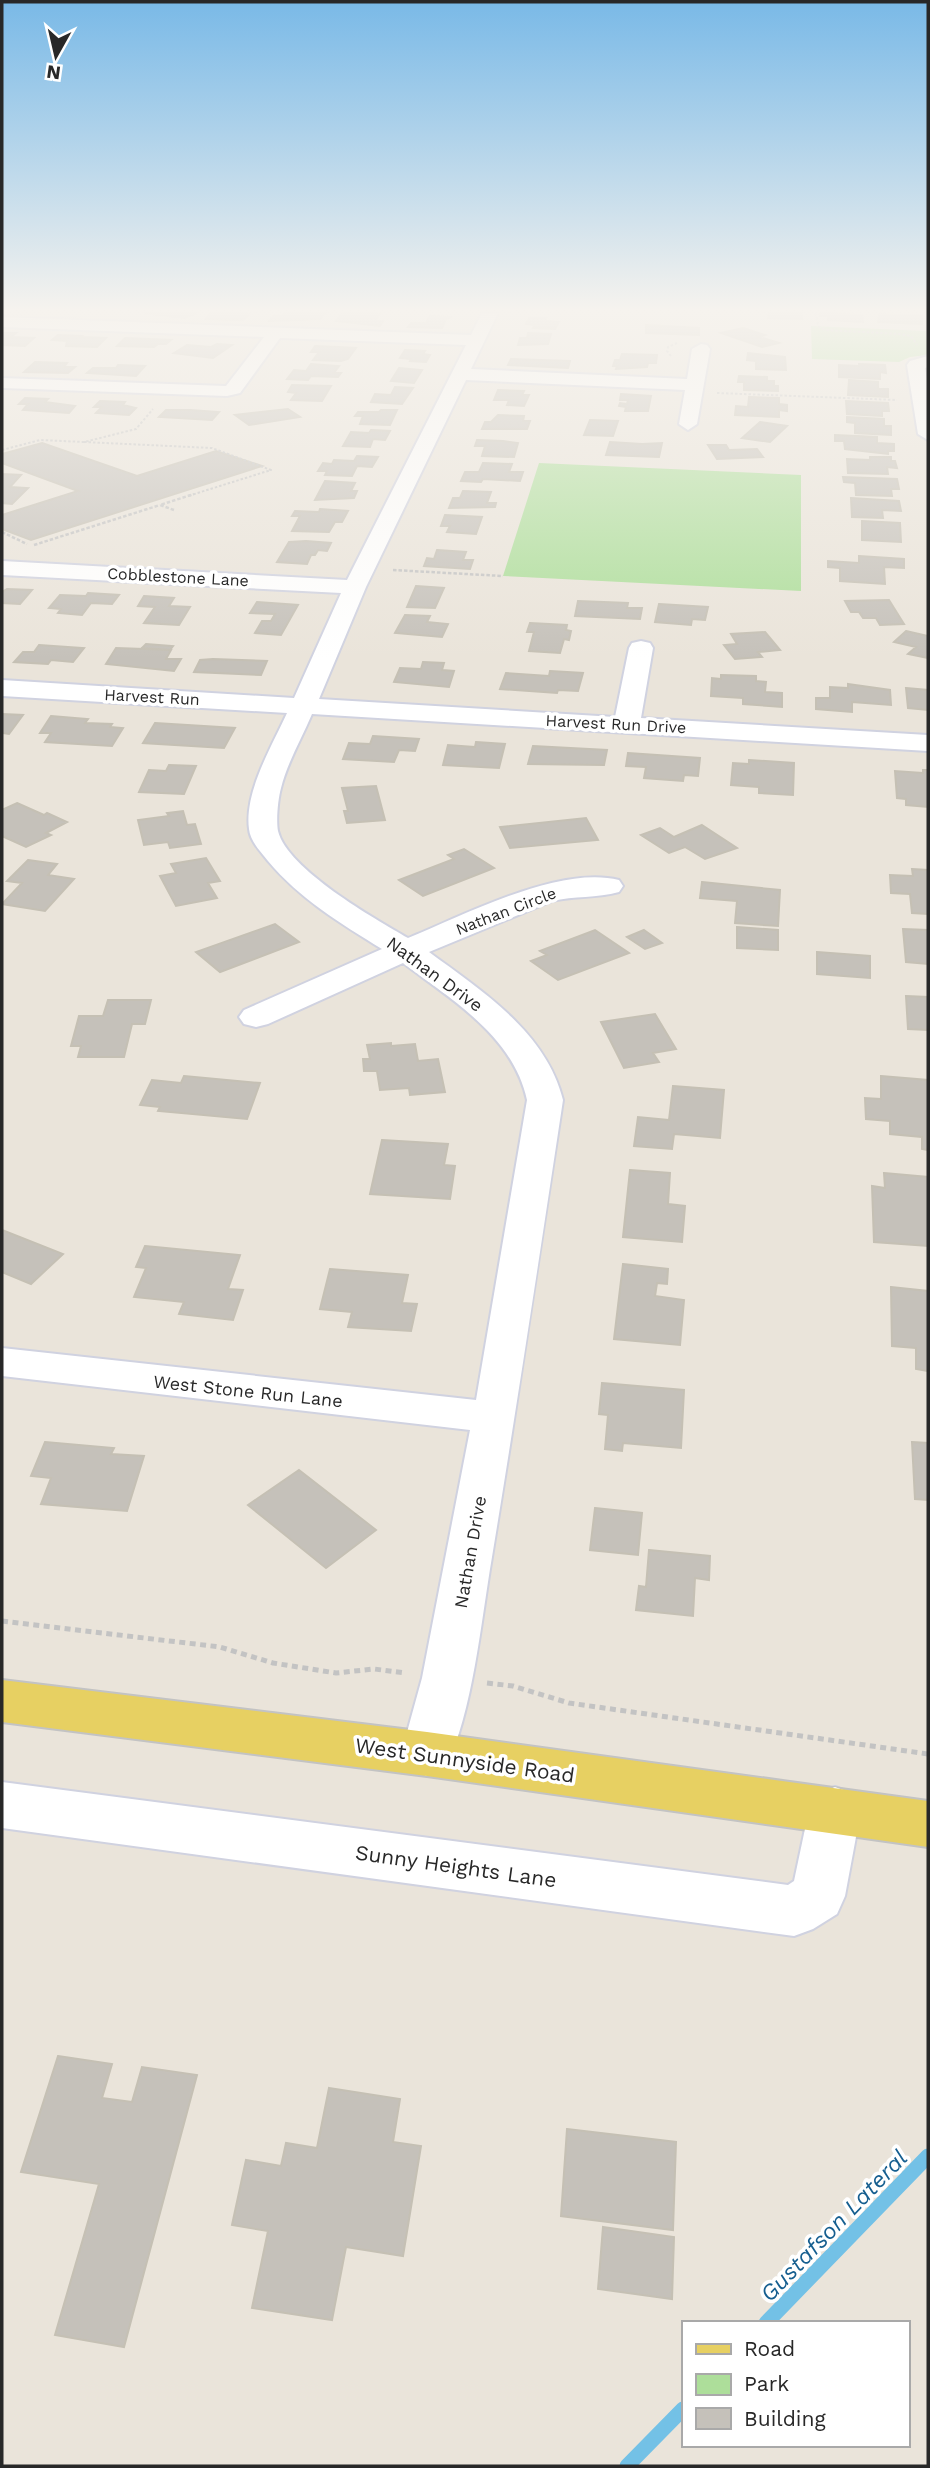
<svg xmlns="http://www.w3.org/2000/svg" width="930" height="2468" font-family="'Work Sans',sans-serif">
<rect width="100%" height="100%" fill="#eae4da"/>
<path fill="#adde9a" d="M811 326 926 331 928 355 910 357 899 362 812 359Z
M539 463 801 475V591L503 576Z"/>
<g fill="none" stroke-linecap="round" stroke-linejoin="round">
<path stroke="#73c1e6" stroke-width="15" d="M766 2323 928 2156
M627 2466 683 2409"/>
</g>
<path fill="#c5c1ba" stroke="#c5c0b4" stroke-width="2" d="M144 313H197L184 318Z
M211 313H236L249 314 243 320 206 319Z
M284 313H325L320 319 269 321 273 316H282Z
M360 313 380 314 375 321H383L380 326 336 321 341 314Z
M769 313H802V319L768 318Z
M820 313 862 315 863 322 828 320 829 316H820Z
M879 314 922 316V324L878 322Z
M430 316 452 317 446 319 442 328 408 327 411 323H426Z
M529 318H546L545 321 559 322 555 329 533 328 535 325 526 324Z
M646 325 699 328V335L646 333Z
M743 328 765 335 759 337 779 343 762 347 721 333Z
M2 333H16L11 337 34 338 25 346 2 345Z
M528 333 551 334 548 344 518 345 520 338H527Z
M58 335 82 336 81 337 106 338 97 347 66 346 67 341 52 340Z
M125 338 171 340 166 344H158L154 347 117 346Z
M217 344 232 345 213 358 174 353 187 345 211 347Z
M315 346 338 347 356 348 348 359 341 361 313 360 319 352H311Z
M405 350 425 351 423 354 430 355 426 362 410 361 411 359 400 358Z
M748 353 785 357 786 370 756 369V361L747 360Z
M622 354 657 355 656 363H648L647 367 616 369 617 366H613L615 360H620Z
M511 359 570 361 568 368 508 365Z
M35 362 67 363 64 367H75L68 373 24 372Z
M311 364 339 366 334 373H341L338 377 311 376 308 380 287 379 294 370 306 371Z
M859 364 885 365 886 373 880 372V379L839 377V365L859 366Z
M118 365 145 366 136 376 87 373 93 368H116Z
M399 368 422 370 414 383 391 381Z
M739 376 767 377V381H774V386H778V391L744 390V382H738Z
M849 380 878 382V389H888V397L848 395Z
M292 385 331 386 322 401 291 400 296 393 288 392Z
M395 387 413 388 402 404 371 402 375 394 391 395Z
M498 390 524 391 522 395H529L524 406 507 405 509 400H494Z
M621 394 651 396 648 411H625L626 407 619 406 620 403 627 404 628 400H620Z
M749 397 779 398V404L787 405V411L779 410V417L735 415 736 406 748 407Z
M25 398 48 399 45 402 75 406 69 413 23 410 28 404H19Z
M100 401 125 402 123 405 136 408 129 415 96 413 102 407H94Z
M846 401 888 403 889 411H882V416L847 414Z
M288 409 300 417 249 425 235 415Z
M166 410H190L219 412 212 420 159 417Z
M381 410H397L390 425 360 424 363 416H355L358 412H379Z
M498 415 524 416 523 421H530L527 429H482L485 422H491Z
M847 417 884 419V426H891V435L855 433V423L847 422Z
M590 420 618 421 613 436 584 435Z
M760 422 787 426 770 442 742 438Z
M371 430 390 431 385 440 373 439 370 447 343 446 351 432 369 433Z
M835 435 877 437V443L894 444V451H888V454L845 449 844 441H835Z
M477 440 503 441 518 443 514 457 482 456 485 446H475Z
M610 442 642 444 662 443 659 457 606 455Z
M42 443 137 476 216 451 262 466 31 540 2 529V515L78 491 2 463V454Z
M708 445H726L729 450 757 449 763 457 717 459Z
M357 456 378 457 372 467 357 466 352 476 325 475 327 471H318L323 463 332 464 334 460 354 461Z
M870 457H891V461H895L897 468 887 467 888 474 848 473 847 459 870 460Z
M483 463 512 464 509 472H523L520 481 483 479 481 482 461 481 465 472H479Z
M2 474 21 475 10 487 28 488 12 504 2 503Z
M843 477 897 479 899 489H891L892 496 856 495 855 483 844 482Z
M325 481 355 483 351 491H357L354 498 315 500Z
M463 491 491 492 487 503H496L495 507 449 508 453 498H460Z
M851 498 899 501 901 511 882 510 883 518 852 517Z
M320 509 348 511 342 522H335L329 532 292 531 300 516H292L295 511 319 512Z
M445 515 482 517 476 534 447 532 450 526H441Z
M862 521 900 523 901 542 862 540Z
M306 541 331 543 327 551 318 550 315 555H311L307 564 277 562 289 542Z
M437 550 466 552 463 560H473L470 569 424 566 427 558 434 559Z
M859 556 904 559V568L884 567 885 584 840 581V568L828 567V561L859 563Z
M416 586 444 588 435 608 407 607Z
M7 589 32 590 20 604 2 603V592Z
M88 593 119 595 112 604 91 603 82 615 58 613 61 609 49 608 60 595 86 596Z
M144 596 174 598 169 606 190 607 179 625 144 623 155 607 138 606Z
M889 600 904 624 880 625 876 618H863L859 612H851L845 601Z
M578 601 628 603 627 608H642L640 619 575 616Z
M257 602 298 605 281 635 255 633 262 621H271L275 614 250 613Z
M659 604 708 607 705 620 692 619 691 625 655 622Z
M405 615 430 616 427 622 448 624 442 637 395 633Z
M530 623 567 625 566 630 571 631 569 640 564 639 560 653 529 651 534 632H527Z
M906 631 928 636V658L908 654 916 647 894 642Z
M765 632 780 650 758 652 762 657 735 659 724 645 737 644 731 634Z
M146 644 173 646 170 650 142 648Z
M39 645 84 648 73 662 51 660 48 664 14 662 23 652H34Z
M116 648 171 650 166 659H181L174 671 106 664Z
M213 659 267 661 261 675 194 672 200 660Z
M423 662 444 663 442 670 454 671 449 687 394 682 400 668 421 669Z
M550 671 583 673 578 691 558 690 557 693 500 689 506 673 549 676Z
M721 675 756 676V681L766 682 765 692 782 693V707L743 704V698L711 696 712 678 721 679Z
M848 684 890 690 891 705 852 702V712L816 709V698H830V687L848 688Z
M906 688 928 690V710L908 708Z
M2 714 23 715 9 734 2 733Z
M51 716 88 719 85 723 112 724 110 727 123 728 112 746 45 742 51 733H40Z
M155 723 235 728 224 748 143 743Z
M373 736 419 739 415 751 399 750 394 762 343 759 349 743 370 744Z
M476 742 505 744 499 768 443 765 448 745 475 747Z
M533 746 607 750 604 765 528 764Z
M628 753 700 758 698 776 684 775 683 781 644 778 646 767 626 766Z
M749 760 794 763 793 795 759 793V787L731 785 733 763 749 764Z
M169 765 196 766 184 794 139 792 149 770 166 771Z
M923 770H928V807L906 805V799L897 798 895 771 923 773Z
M376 786 385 820 347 823 344 811H348L342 788Z
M17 803 44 815 47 813 67 822 46 833 51 835 26 847 2 836V810Z
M183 811 187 825 195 824 201 844 170 848 168 842 144 845 138 820 169 816 167 813Z
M586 818 598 840 510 848 500 827Z
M702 825 737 848 705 859 685 847 669 853 641 835 660 828 674 837Z
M464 849 494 868 423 896 399 880 454 859 448 855Z
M206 858 220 881 208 883 217 898 176 906 160 876 176 873 171 864Z
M28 860 57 864 48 875 74 879 45 911 2 904 22 883 7 881Z
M912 869 928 870V914L912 913 910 894 891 893 890 875 913 876Z
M702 882 780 890 778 926 735 923 737 901 700 898Z
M275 924 299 942 220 972 196 952Z
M737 927 778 930V950L737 948Z
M903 929 928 930V964L906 962Z
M595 930 629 953 558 980 531 961 547 955 540 951Z
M644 930 662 943 645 949 627 937Z
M817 952 870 956V978L817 974Z
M906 996 928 997V1030L908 1029Z
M108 1000H151L145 1024H132L124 1057H78L81 1046H71L79 1016H103Z
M655 1014 676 1049 653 1053 659 1062 624 1068 601 1022Z
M391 1043V1046L415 1044 418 1061 438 1059 445 1092 410 1095 409 1088 380 1090 377 1071H364L363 1059H370L367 1045Z
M184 1076 260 1083 247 1119 158 1111 160 1107 140 1105 152 1080 181 1083Z
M881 1076 928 1080V1150L922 1149V1137L890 1134V1121L866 1119 865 1098 881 1099Z
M673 1086 724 1090 720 1138 674 1134 672 1149 634 1146 638 1117 669 1120Z
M382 1140 448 1144 444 1165 455 1166 450 1199 370 1194Z
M630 1170 670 1173 668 1204 685 1206 682 1242 623 1237Z
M884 1173 928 1177V1246L874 1242 872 1186 885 1188Z
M2 1230 63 1254 31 1284 2 1272Z
M145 1246 240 1255 228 1289 243 1290 233 1320 179 1314 184 1302 134 1297 146 1268 136 1267Z
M623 1264 668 1269 667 1284 657 1283 655 1296 684 1300 680 1345 614 1339Z
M330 1269 408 1275 402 1303 417 1304 411 1331 348 1327 352 1312 320 1309Z
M891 1287 928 1291V1371L916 1369V1348L892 1346Z
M602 1383 684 1390 681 1448 623 1443 622 1451 605 1449 608 1415 599 1414Z
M45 1442 114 1448 111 1454 144 1456 127 1511 41 1504 51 1478 31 1476Z
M912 1442 928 1443V1500L915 1499Z
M299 1470 376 1530 326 1568 248 1505Z
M595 1508 642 1513 638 1555 590 1550Z
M649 1550 710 1556 709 1580 695 1578 693 1616 636 1610 639 1586 646 1587Z
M58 2056 112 2064 102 2098 132 2102 142 2067 197 2075 124 2347 55 2335 99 2184 21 2172Z
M329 2088 400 2099 393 2142 421 2146 403 2256 346 2247 332 2320 252 2308 268 2231 232 2225 246 2160 281 2166 286 2143 317 2148Z
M567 2129 676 2142 673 2230 561 2216Z
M603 2227 674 2237 672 2299 598 2289Z"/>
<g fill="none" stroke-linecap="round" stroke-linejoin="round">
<defs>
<path id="minor" d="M482 313H498L471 369 687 379 692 349 701 344 707 345 710 349 697 424 688 430 679 424 685 390 466 380 366 587 319 699 615 717 629 648 632 643 641 641 650 643 653 648 641 718 928 735V751L312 714C302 738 287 763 281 788 278 799 276 820 278 831 287 869 375 919 408 938 465 915 559 865 619 880L623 886 619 892C597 898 574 896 552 901L429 952C482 991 546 1032 563 1100 540 1253 517 1405 492 1557 481 1621 473 1712 445 1769L427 1776 409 1769 401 1754 422 1678 470 1430 2 1376V1348L476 1400 527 1100C513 1036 452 1000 403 963L268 1024 256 1027 244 1024 239 1017 244 1010 382 949C340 923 300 899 268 861 261 852 250 841 249 829 244 792 272 746 287 713L2 696V680L294 698 341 593 2 575V561L347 580 466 345 280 338 240 393 227 396 2 388V378L226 386 264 337 2 327V317L471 335Z
M928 356V367L925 368 928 384V440L918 434 907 365 910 361Z
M2 1782 788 1885 794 1881 809 1810 816 1794 835 1787 854 1794 861 1810 845 1896 837 1914 813 1929 794 1936 2 1828Z"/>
<path id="major" d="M2 1680 427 1732 928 1801V1847L427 1776 2 1722Z"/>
</defs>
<use href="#minor" stroke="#d0d2e0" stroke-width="4"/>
<use href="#major" stroke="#c3c3c3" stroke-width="4"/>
<path stroke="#c3c3c3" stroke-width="2" stroke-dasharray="2.5 2" stroke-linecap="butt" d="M816 313 818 326 825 330 900 334 911 336 917 345
M671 356 667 351 668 347 677 343
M717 393 897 400
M84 442 212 448 271 470 188 496
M2 450 40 440 84 442 136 429 153 409
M2 466V469"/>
<path stroke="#c3c3c3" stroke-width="2.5" stroke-dasharray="3.5 2" stroke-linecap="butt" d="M174 510 160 505 194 494
M2 532 27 544
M34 545 160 505
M393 570 503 576"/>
<path stroke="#c3c3c3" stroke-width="5" stroke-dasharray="6 4.5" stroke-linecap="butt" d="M2 1621 220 1647 273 1663 336 1673 374 1669 406 1673
M487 1683 513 1686 569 1703 928 1754"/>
<use href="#minor" fill="#fff" fill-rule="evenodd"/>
<use href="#major" fill="#e7d062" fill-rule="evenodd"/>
</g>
<linearGradient id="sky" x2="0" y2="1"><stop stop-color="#79b9e7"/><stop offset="0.47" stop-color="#f6f3ee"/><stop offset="1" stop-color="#f6f3ee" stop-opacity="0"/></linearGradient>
<rect width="930" height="659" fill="url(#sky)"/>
<g text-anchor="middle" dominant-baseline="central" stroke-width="7" stroke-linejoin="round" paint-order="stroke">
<g font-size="16" fill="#282828" stroke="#fff">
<text transform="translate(178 577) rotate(3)">Cobblestone Lane</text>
<text transform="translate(152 697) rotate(3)">Harvest Run</text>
<text transform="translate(616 724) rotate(3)">Harvest Run Drive</text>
<text transform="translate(506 911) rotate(-21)">Nathan Circle</text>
</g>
<g font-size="18" fill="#282828" stroke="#fff">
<text transform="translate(435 974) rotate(36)">Nathan Drive</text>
<text transform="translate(248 1391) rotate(6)">West Stone Run Lane</text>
<text transform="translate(470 1552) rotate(-80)">Nathan Drive</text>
</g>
<g font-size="21" fill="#282828" stroke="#fff">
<text transform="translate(465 1760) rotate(8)">West Sunnyside Road</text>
<text transform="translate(456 1866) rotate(8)">Sunny Heights Lane</text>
</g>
<g font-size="23" font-style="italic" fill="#155e8f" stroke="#fff">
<text transform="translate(834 2226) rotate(-46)">Gustafson Lateral</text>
</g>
</g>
<rect width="930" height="2468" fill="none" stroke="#282828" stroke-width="7"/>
<rect x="682" y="2321" width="228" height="126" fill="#ffffff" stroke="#a9a9a9" stroke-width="2"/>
<rect x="696" y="2344" width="35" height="10" fill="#e7d062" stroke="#a9a9a9" stroke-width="2"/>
<text x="744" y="2356" font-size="21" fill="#282828">Road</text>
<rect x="696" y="2374" width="35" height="21" fill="#adde9a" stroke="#a9a9a9" stroke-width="2"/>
<text x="744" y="2391" font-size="21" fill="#282828">Park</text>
<rect x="696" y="2408" width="35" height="21" fill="#c5c1ba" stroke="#a9a9a9" stroke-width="2"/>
<text x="744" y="2426" font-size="21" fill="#282828">Building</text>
<g transform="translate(56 56) rotate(188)" stroke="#ffffff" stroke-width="5" paint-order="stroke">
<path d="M0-5L12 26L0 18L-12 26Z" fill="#282828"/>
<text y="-10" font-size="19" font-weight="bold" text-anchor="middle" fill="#282828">N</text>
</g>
</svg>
